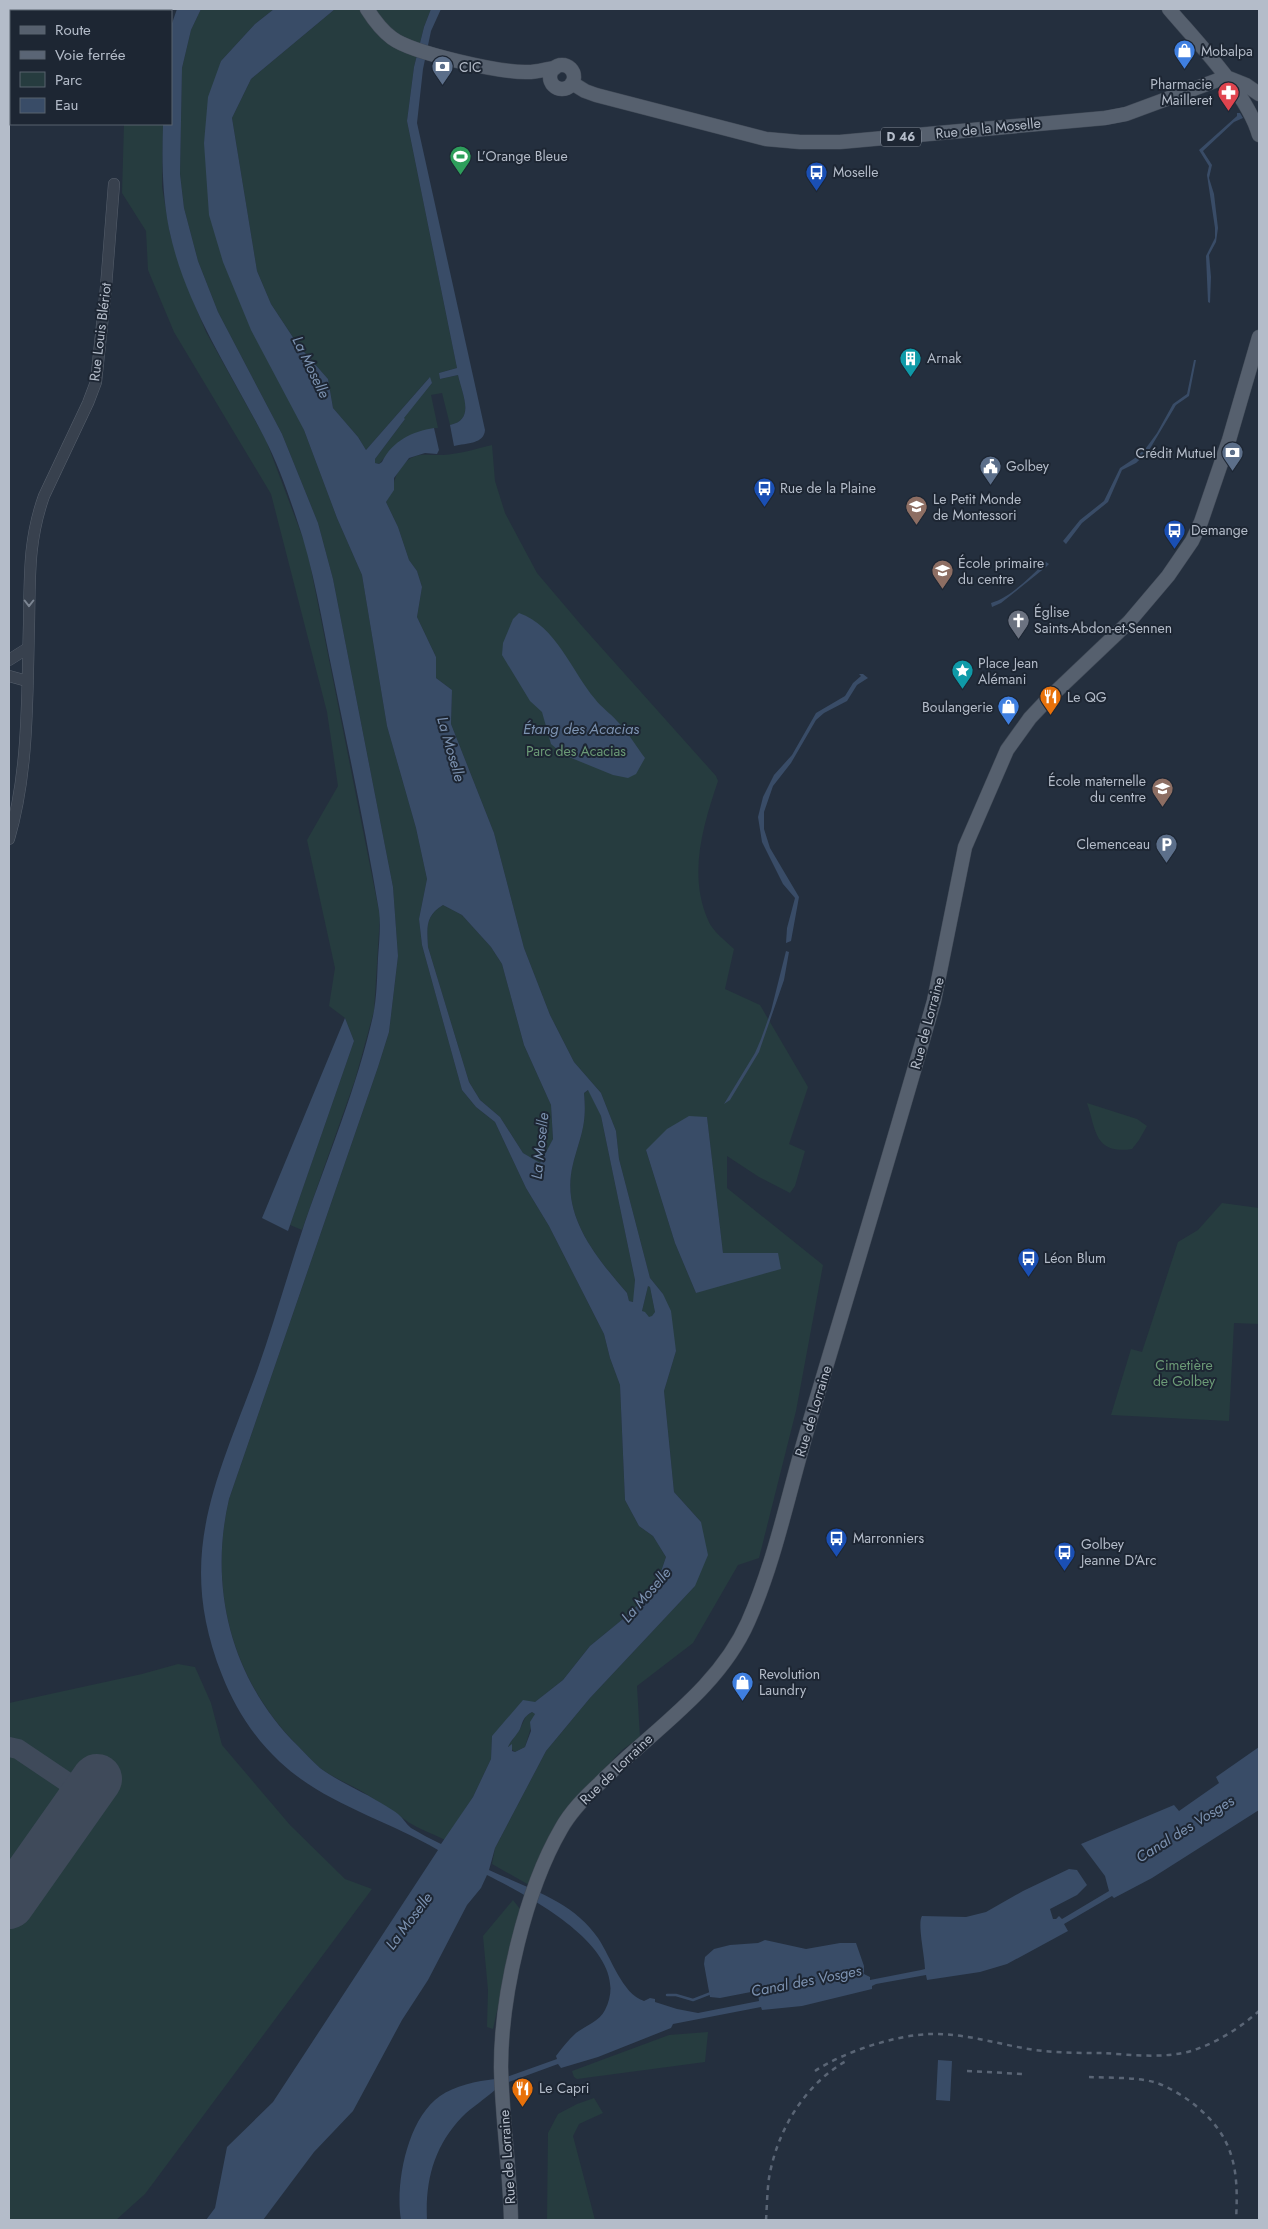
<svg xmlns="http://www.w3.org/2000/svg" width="1268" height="2229" font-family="Jost,sans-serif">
<rect width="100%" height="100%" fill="#242f3e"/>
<path fill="#263c3f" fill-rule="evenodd" d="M201 9H274L255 24 221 61 204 143 304 430 337 518 362 575 387 726 416 828 427 879 419 919 422 945 462 1090 476 1107 495 1122 526 1188 549 1226 604 1334 610 1358 620 1385 625 1500 639 1526 653 1536 666 1557 656 1586 629 1614 590 1646 563 1680 492 1736 491 1759 473 1797 445 1840C432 1833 415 1828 404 1819 392 1811 379 1802 366 1794 352 1785 333 1778 320 1768 312 1761 305 1753 298 1746 232 1680 208 1589 229 1499L378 1067 389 1032 398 956 393 887 333 579 318 523 282 434 218 312 198 261 184 208 180 174 182 68 191 30Z
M335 9H431L424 27 414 67 407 121 457 368 439 373 440 379 458 375C462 394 476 420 450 425L442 393 431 395 438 428H434L384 458 379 464 375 463V459L405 419 403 418 432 383 429 378 366 450 358 437 333 408 328 379 298 345 271 304 257 271 232 118 251 79Z
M124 124H163L162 187 170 234 185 281 206 332 266 440 307 549 380 916 374 1011 355 1080 302 1230 290 1225 354 1041 345 1018 329 1006 335 968 307 840 338 786 327 712 271 494 174 332 148 270 146 231 122 193Z
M492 445 495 481 505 513 537 573 582 626 716 776 718 781C703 826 688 874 708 920 712 931 726 941 734 949L725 989 760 1005 808 1087 789 1144 805 1151 795 1186 790 1193 759 1177 727 1156V1188L823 1265 796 1411 759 1558 738 1565 693 1643 637 1686 640 1737 622 1750 570 1805 529 1885 492 1864 495 1848 546 1751 590 1698 695 1586 701 1522 674 1492 664 1391 676 1351 663 1294 650 1278 619 1159 616 1131 601 1093 574 1062 550 1015 524 948 494 833 451 724 452 690 436 678V657L417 617 422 587 417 571 409 560 398 527 386 502C395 489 392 479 401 467 415 450 425 456 443 455 459 454 476 449 492 445ZM707 1118 723 1253H778L696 1293 675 1243 646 1150Z
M443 905 462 915 491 947 502 964 524 1045 551 1105 553 1139 540 1164 523 1153 500 1117 480 1100 469 1082 428 947C427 927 425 916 443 905Z
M589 1090 601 1116 635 1280 634 1302 629 1301 627 1293C596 1257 560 1215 573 1164 581 1134 587 1125 584 1093Z
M1087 1103 1137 1119 1147 1126 1139 1140 1132 1149C1094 1155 1096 1129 1087 1103Z
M1222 1203 1259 1208V1324L1234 1323 1229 1421 1111 1415 1131 1349 1142 1352 1178 1242 1198 1230Z
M648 1286 650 1287 655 1312 652 1317H648L642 1311Z
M178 1664 195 1667 211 1703 222 1745 290 1825 345 1879 372 1889 145 2194 116 2220H9V1703L142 1674Z
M532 1712 535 1714 525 1747 515 1752 508 1746 520 1729 526 1716Z
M513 1900 520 1909 493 2029 487 2027 488 1990 483 1936Z
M708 2032 705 2062 577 2079 574 2077 572 2071 669 2035Z
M594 2098 603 2113 579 2124 573 2136 595 2220H547L548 2133 558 2114 577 2104Z"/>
<path fill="#394c67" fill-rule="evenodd" d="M177 9H201L191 30 182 68 180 174 184 208 198 261 218 312 282 434 318 523 333 579 393 887 398 956 389 1032 378 1067 229 1499C208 1589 232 1681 298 1746 305 1753 312 1761 320 1768 337 1781 366 1793 386 1806 390 1809 395 1811 398 1814 403 1818 406 1824 411 1828 421 1834 431 1839 441 1844L473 1797 491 1759 492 1736 523 1700 535 1702 563 1680 590 1646 629 1614 656 1586 666 1557 653 1536 639 1526 625 1500 620 1385 610 1358 604 1334 549 1226 526 1188 495 1122 476 1107 462 1090 422 945 419 919 427 879 416 828 387 726 362 575 337 518 304 430 251 330 223 262 209 215 204 143 208 97 221 61 255 24 274 9H335L251 79 232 118 257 271 271 304 298 345 328 379 333 408 358 437 366 450 430 377 432 383 404 418 405 419 375 459V463L379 464 382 462C392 441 413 431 434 428L439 450 437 454 425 453 409 458 394 478V490L386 502 398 527 409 560 417 571 422 587 417 617 436 657V678L452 690 451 724 494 833 524 948 550 1015 574 1062 601 1093 616 1131 619 1159 650 1278 663 1294 671 1311 676 1351 664 1391 674 1492 701 1522 708 1555 695 1586 590 1698 546 1751 495 1848 489 1870C527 1888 573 1901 598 1938 611 1957 622 1994 644 2001L650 1998 655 1999V2002L677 2009 698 2013 759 2001 758 1993 756 1991 720 1998 710 1997 704 1964 705 1957 714 1949 730 1945 758 1943 765 1940 806 1949 840 1943H856L864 1966V1974L870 1977V1980L921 1970 925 1969C925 1957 917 1923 922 1916L966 1917 986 1912 1023 1891 1069 1869 1077 1870 1087 1885 1077 1895 1050 1909 1053 1919H1056L1059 1916 1062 1919 1109 1891 1105 1876 1081 1844 1174 1805 1179 1811 1219 1783 1216 1777 1259 1747V1810L1152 1878 1114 1898 1112 1896 1064 1924 1068 1931 1007 1964 980 1972 927 1980 926 1975 876 1984 872 1986V1989L802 2006 762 2010 761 2007 673 2024 671 2028 598 2057 561 2068 558 2064 495 2087V2090C485 2099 472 2107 462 2117 434 2146 425 2181 427 2220H401C395 2184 407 2119 440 2096 454 2086 477 2081 495 2079V2081L557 2059 556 2056C562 2048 568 2040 576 2033 585 2026 600 2021 605 2010 636 1950 528 1896 487 1875L481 1888 467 1905 428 1980 402 2020 353 2111 314 2152 263 2220H206L215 2208 227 2147 273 2102 438 1850C385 1819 325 1804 280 1762 254 1738 235 1708 222 1675 175 1556 216 1482 257 1371 274 1323 288 1273 304 1225 328 1156 357 1087 373 1016 377 997 377 977 378 958 379 943 381 926 379 911 366 832 349 753 333 675 322 623 314 568 296 517 287 490 277 462 264 437 229 369 185 305 169 229 162 193 162 160 163 124H171V26ZM443 905 462 915 491 947 502 964 524 1045 551 1105 553 1139 540 1163 523 1153 500 1117 480 1100 469 1082 428 947C427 927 425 916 443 905ZM588 1090 601 1116 635 1280 633 1302 629 1301 627 1293C596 1257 560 1215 573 1164 581 1134 587 1125 584 1093ZM648 1286 650 1287 655 1312 652 1316 649 1317 645 1312 642 1311ZM532 1712 535 1714 530 1722 531 1731 525 1747 515 1752 512 1751V1744L508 1747C511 1740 517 1735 520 1729 523 1721 523 1717 532 1712Z
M431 9H441L431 31 423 69 417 123 485 430C484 444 467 443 454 446L450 425C476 420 462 394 458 375L440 379 439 373 457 368 407 121 414 67 424 27Z
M1237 113H1240L1243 118 1234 122 1203 151 1212 165 1209 178 1214 194 1218 228 1216 242 1209 255 1211 277 1210 303 1208 302 1206 256 1215 238V228L1207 175 1209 166 1199 150 1237 116Z
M1194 360H1196L1189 396 1176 405 1148 452 1136 463 1122 470 1108 502 1082 523 1066 544 1063 541 1080 520 1104 501 1120 468 1135 458 1146 448 1157 433 1173 404 1187 394Z
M1046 562 1049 564 1046 567 1001 603 992 607 991 603C1012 597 1030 576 1046 562Z
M519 613C556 626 571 670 595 699 601 707 610 713 617 721 628 732 636 746 645 758L636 774 628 778 613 775 564 755 551 744 542 712 530 701 502 655 503 643 513 619Z
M859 674H863L868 678 857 685 847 701 824 713 816 720 791 763 773 786 764 812V829L770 848 799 897 791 941 786 943 787 928 795 898 783 884 762 842 758 817 763 797 774 775 792 755 816 713 845 696 853 683 861 676Z
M786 951 789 952 784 980 759 1052 730 1100 724 1104 755 1053 761 1039 771 1011Z
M345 1018 354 1041 288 1231 262 1218Z
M689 1116 707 1117 723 1253H778L781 1269 696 1293 675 1243 646 1150 667 1129Z
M938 2060 952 2061 950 2101 936 2100Z"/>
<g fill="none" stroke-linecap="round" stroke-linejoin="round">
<path stroke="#394c67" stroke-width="2.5" d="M667 1995H676L693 2000 711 1993"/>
<path stroke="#3f4a5a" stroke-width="20" d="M9 1747 18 1749 67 1782 73 1796 76 1809"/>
<path stroke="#3f4a5a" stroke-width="50" d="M9 1904 97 1779"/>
<defs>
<path id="minor" d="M89 9 92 11
M9 660 28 648
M9 676 27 681
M9 839C29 771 27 695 29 624 30 577 28 541 44 496L88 403 96 382 106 287 114 184"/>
<path id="major" d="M367 9C374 20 381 30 392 38 412 53 501 73 528 72 537 72 546 69 555 68
M1169 9C1197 42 1247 93 1259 135
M550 77a12 12 0 1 1 24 0a12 12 0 1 1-24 0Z
M1226 77 1246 85 1259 94
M572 83 585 91 596 95 766 139 800 142H840L1105 118 1126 114 1226 77
M511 2220C510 2169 502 2118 501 2067 501 1995 525 1891 561 1829 571 1811 585 1797 600 1783 650 1732 718 1690 748 1622 776 1559 789 1490 809 1424 851 1283 894 1142 934 1001L965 847 1007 750 1030 718 1047 700 1129 622 1168 576 1192 541 1201 522 1229 440 1259 337"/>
</defs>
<use href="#minor" stroke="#565f6c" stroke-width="12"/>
<use href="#major" stroke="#414a57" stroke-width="15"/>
<use href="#minor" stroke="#38414e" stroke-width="11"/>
<use href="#major" stroke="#56606e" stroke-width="14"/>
<path stroke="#5a6575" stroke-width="2.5" stroke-dasharray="5 5" stroke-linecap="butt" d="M815 2071C843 2052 896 2035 930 2034 966 2033 1000 2045 1035 2050 1058 2053 1081 2053 1103 2053 1131 2055 1168 2059 1194 2050 1218 2042 1241 2027 1259 2011
M967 2071 1023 2074
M1089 2077C1110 2078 1134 2077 1154 2082 1167 2086 1180 2094 1191 2102 1234 2135 1239 2168 1236 2220
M766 2220C767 2206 767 2192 769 2178 777 2131 804 2085 846 2061"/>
</g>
<defs><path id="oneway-chevron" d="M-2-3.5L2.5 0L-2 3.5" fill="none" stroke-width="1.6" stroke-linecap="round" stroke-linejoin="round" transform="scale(1.25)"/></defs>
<use stroke="#7c8592" href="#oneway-chevron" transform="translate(29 603) rotate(90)"/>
<defs>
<symbol id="shop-pin" viewBox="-11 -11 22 30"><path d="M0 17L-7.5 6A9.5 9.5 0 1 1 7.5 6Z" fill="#3f7fe0" stroke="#1d2633"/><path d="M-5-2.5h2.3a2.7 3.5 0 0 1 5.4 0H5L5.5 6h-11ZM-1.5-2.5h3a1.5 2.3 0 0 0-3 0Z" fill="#fff"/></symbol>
<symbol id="bank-pin" viewBox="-11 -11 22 30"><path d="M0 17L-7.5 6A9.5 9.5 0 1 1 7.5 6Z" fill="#5c6f8a" stroke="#1d2633"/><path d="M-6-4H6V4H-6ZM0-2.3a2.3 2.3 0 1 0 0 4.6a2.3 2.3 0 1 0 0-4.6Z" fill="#fff"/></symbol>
<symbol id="pharmacy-pin" viewBox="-11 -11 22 30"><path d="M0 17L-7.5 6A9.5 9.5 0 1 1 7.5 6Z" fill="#e0444e" stroke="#1d2633"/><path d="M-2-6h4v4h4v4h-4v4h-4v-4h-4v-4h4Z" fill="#fff"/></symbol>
<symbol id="stadium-pin" viewBox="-11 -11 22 30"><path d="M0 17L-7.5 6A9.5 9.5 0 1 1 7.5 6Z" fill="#2e9e5b" stroke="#1d2633"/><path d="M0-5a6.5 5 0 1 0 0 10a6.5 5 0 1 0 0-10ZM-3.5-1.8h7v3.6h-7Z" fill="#fff"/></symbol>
<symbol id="bus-pin" viewBox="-11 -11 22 30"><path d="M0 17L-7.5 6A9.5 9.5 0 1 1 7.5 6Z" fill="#1a4fb4" stroke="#1d2633"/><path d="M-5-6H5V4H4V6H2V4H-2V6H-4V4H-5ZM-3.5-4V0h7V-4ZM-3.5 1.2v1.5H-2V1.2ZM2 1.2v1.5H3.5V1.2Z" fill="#fff"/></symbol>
<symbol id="building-pin" viewBox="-11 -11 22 30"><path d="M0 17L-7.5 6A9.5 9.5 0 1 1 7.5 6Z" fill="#0f9aa8" stroke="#1d2633"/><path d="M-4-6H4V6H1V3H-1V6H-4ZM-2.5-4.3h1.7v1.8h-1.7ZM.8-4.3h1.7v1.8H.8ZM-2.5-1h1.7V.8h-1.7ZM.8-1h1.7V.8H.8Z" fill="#fff"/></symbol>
<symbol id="civic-pin" viewBox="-11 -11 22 30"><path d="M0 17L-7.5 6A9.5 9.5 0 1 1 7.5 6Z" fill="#5c6f8a" stroke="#1d2633"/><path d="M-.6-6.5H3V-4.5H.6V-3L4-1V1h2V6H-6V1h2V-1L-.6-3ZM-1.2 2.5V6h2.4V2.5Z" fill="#fff"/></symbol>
<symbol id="school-pin" viewBox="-11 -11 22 30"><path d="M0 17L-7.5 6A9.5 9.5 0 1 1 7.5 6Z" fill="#8d6e63" stroke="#1d2633"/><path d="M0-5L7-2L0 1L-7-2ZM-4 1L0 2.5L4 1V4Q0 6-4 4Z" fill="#fff"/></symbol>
<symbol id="church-pin" viewBox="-11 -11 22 30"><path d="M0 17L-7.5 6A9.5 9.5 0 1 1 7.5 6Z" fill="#6b7280" stroke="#1d2633"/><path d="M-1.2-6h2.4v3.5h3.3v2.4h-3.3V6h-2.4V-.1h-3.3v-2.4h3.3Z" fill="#fff"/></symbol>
<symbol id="sight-pin" viewBox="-11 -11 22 30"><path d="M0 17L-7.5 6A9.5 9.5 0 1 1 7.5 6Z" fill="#0f9aa8" stroke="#1d2633"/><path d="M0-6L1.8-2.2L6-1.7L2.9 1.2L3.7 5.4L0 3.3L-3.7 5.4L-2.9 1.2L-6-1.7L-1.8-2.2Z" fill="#fff"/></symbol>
<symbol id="restaurant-pin" viewBox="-11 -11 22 30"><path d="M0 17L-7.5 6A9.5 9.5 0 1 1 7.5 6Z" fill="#e8710a" stroke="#1d2633"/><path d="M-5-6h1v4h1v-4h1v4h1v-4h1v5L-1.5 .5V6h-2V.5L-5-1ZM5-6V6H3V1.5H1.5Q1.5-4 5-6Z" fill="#fff"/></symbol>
<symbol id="parking-pin" viewBox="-11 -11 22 30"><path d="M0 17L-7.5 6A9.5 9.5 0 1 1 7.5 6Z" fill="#5c6f8a" stroke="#1d2633"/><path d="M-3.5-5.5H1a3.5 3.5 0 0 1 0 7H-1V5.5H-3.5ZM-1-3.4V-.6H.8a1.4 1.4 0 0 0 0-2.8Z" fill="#fff"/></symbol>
</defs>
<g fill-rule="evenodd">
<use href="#shop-pin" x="1172" y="38" width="25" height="34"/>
<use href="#bank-pin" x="430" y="54" width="25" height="34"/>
<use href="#pharmacy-pin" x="1216" y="80" width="25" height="34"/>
<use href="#stadium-pin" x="448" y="144" width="25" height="34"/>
<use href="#bus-pin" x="804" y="160" width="25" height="34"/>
<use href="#building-pin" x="898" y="346" width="25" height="34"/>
<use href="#bank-pin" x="1220" y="440" width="25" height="34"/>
<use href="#civic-pin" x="978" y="454" width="25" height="34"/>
<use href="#bus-pin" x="752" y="476" width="25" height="34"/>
<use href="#school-pin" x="904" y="494" width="25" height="34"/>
<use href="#bus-pin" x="1162" y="518" width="25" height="34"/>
<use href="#school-pin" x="930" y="558" width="25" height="34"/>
<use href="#church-pin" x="1006" y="608" width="25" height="34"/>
<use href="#sight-pin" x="950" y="658" width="25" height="34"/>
<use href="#restaurant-pin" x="1038" y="684" width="25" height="34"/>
<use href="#shop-pin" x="996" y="694" width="25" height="34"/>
<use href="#school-pin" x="1150" y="776" width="25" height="34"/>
<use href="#parking-pin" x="1154" y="832" width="25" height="34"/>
<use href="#bus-pin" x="1016" y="1246" width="25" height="34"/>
<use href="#bus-pin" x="824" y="1526" width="25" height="34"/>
<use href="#bus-pin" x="1052" y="1540" width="25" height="34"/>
<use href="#shop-pin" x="730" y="1670" width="25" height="34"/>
<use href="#restaurant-pin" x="510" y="2076" width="25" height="34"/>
</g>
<g text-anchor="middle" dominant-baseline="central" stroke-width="4" stroke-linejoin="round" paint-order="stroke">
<rect fill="#1d2633" stroke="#878f9c" stroke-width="1" x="881" y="127.5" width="40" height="19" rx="4"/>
<g font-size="12" font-weight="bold" fill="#b4bcc9">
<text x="901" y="137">D 46</text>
</g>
<g font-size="14" fill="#b4bcc9" stroke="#1d2633" text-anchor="start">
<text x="1201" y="51">Mobalpa</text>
<text x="459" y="67">CIC</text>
<text x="1212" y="84" text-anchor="end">Pharmacie<tspan x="1212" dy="16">Mailleret</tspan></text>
<text x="477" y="156">L’Orange Bleue</text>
<text x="833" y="172">Moselle</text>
<text x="927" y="358">Arnak</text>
<text x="1216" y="453" text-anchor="end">Crédit Mutuel</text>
<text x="1006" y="466">Golbey</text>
<text x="780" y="488">Rue de la Plaine</text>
<text x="933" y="499">Le Petit Monde<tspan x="933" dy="16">de Montessori</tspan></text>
<text x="1191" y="530">Demange</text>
<text x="958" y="563">École primaire<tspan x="958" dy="16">du centre</tspan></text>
<text x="1034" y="612">Église<tspan x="1034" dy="16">Saints-Abdon-et-Sennen</tspan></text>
<text x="978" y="663">Place Jean<tspan x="978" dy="16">Alémani</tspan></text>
<text x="1067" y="697">Le QG</text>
<text x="993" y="707" text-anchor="end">Boulangerie</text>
<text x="1146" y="781" text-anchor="end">École maternelle<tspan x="1146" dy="16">du centre</tspan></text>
<text x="1150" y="844" text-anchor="end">Clemenceau</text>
<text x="1044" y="1258">Léon Blum</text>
<text x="853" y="1538">Marronniers</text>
<text x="1081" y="1544">Golbey<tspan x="1081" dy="16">Jeanne D'Arc</tspan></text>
<text x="759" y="1674">Revolution<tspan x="759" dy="16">Laundry</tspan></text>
<text x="539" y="2088">Le Capri</text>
</g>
<g font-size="14" fill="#b4bcc9" stroke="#1d2633">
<text transform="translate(988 128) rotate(-6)">Rue de la Moselle</text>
<text transform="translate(100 332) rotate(-83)">Rue Louis Blériot</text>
<text transform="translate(927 1023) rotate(-75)">Rue de Lorraine</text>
<text transform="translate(813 1411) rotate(-73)">Rue de Lorraine</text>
<text transform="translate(616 1769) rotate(-44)">Rue de Lorraine</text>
<text transform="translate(507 2157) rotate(-94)">Rue de Lorraine</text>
</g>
<g font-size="14" fill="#6b9a76" stroke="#1d2633">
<text x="576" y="751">Parc des Acacias</text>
<text x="1184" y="1365">Cimetière<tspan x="1184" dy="16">de Golbey</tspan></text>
</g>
<g font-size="15" font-style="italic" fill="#7c92b1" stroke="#1d2633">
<text transform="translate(311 367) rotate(64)">La Moselle</text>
<text x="581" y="729">Étang des Acacias</text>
<text transform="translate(451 749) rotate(74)">La Moselle</text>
<text transform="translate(540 1146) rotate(-84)">La Moselle</text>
<text transform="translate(646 1595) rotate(-49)">La Moselle</text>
<text transform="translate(1185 1829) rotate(-32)">Canal des Vosges</text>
<text transform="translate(409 1921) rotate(-53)">La Moselle</text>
<text transform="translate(806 1981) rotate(-11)">Canal des Vosges</text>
</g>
</g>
<rect width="1268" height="2229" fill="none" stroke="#b4bcc9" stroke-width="20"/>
<rect x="10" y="10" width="162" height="115" fill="#1d2633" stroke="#59626f"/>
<rect x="20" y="26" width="25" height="8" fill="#56606e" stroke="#59626f"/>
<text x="55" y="35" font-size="15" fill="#b4bcc9">Route</text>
<rect x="20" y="51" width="25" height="8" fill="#5a6575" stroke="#59626f"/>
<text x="55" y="60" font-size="15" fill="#b4bcc9">Voie ferrée</text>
<rect x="20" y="72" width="25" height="15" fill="#263c3f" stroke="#59626f"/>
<text x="55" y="85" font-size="15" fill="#b4bcc9">Parc</text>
<rect x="20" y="98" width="25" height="15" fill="#394c67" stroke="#59626f"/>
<text x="55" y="110" font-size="15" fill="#b4bcc9">Eau</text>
</svg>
